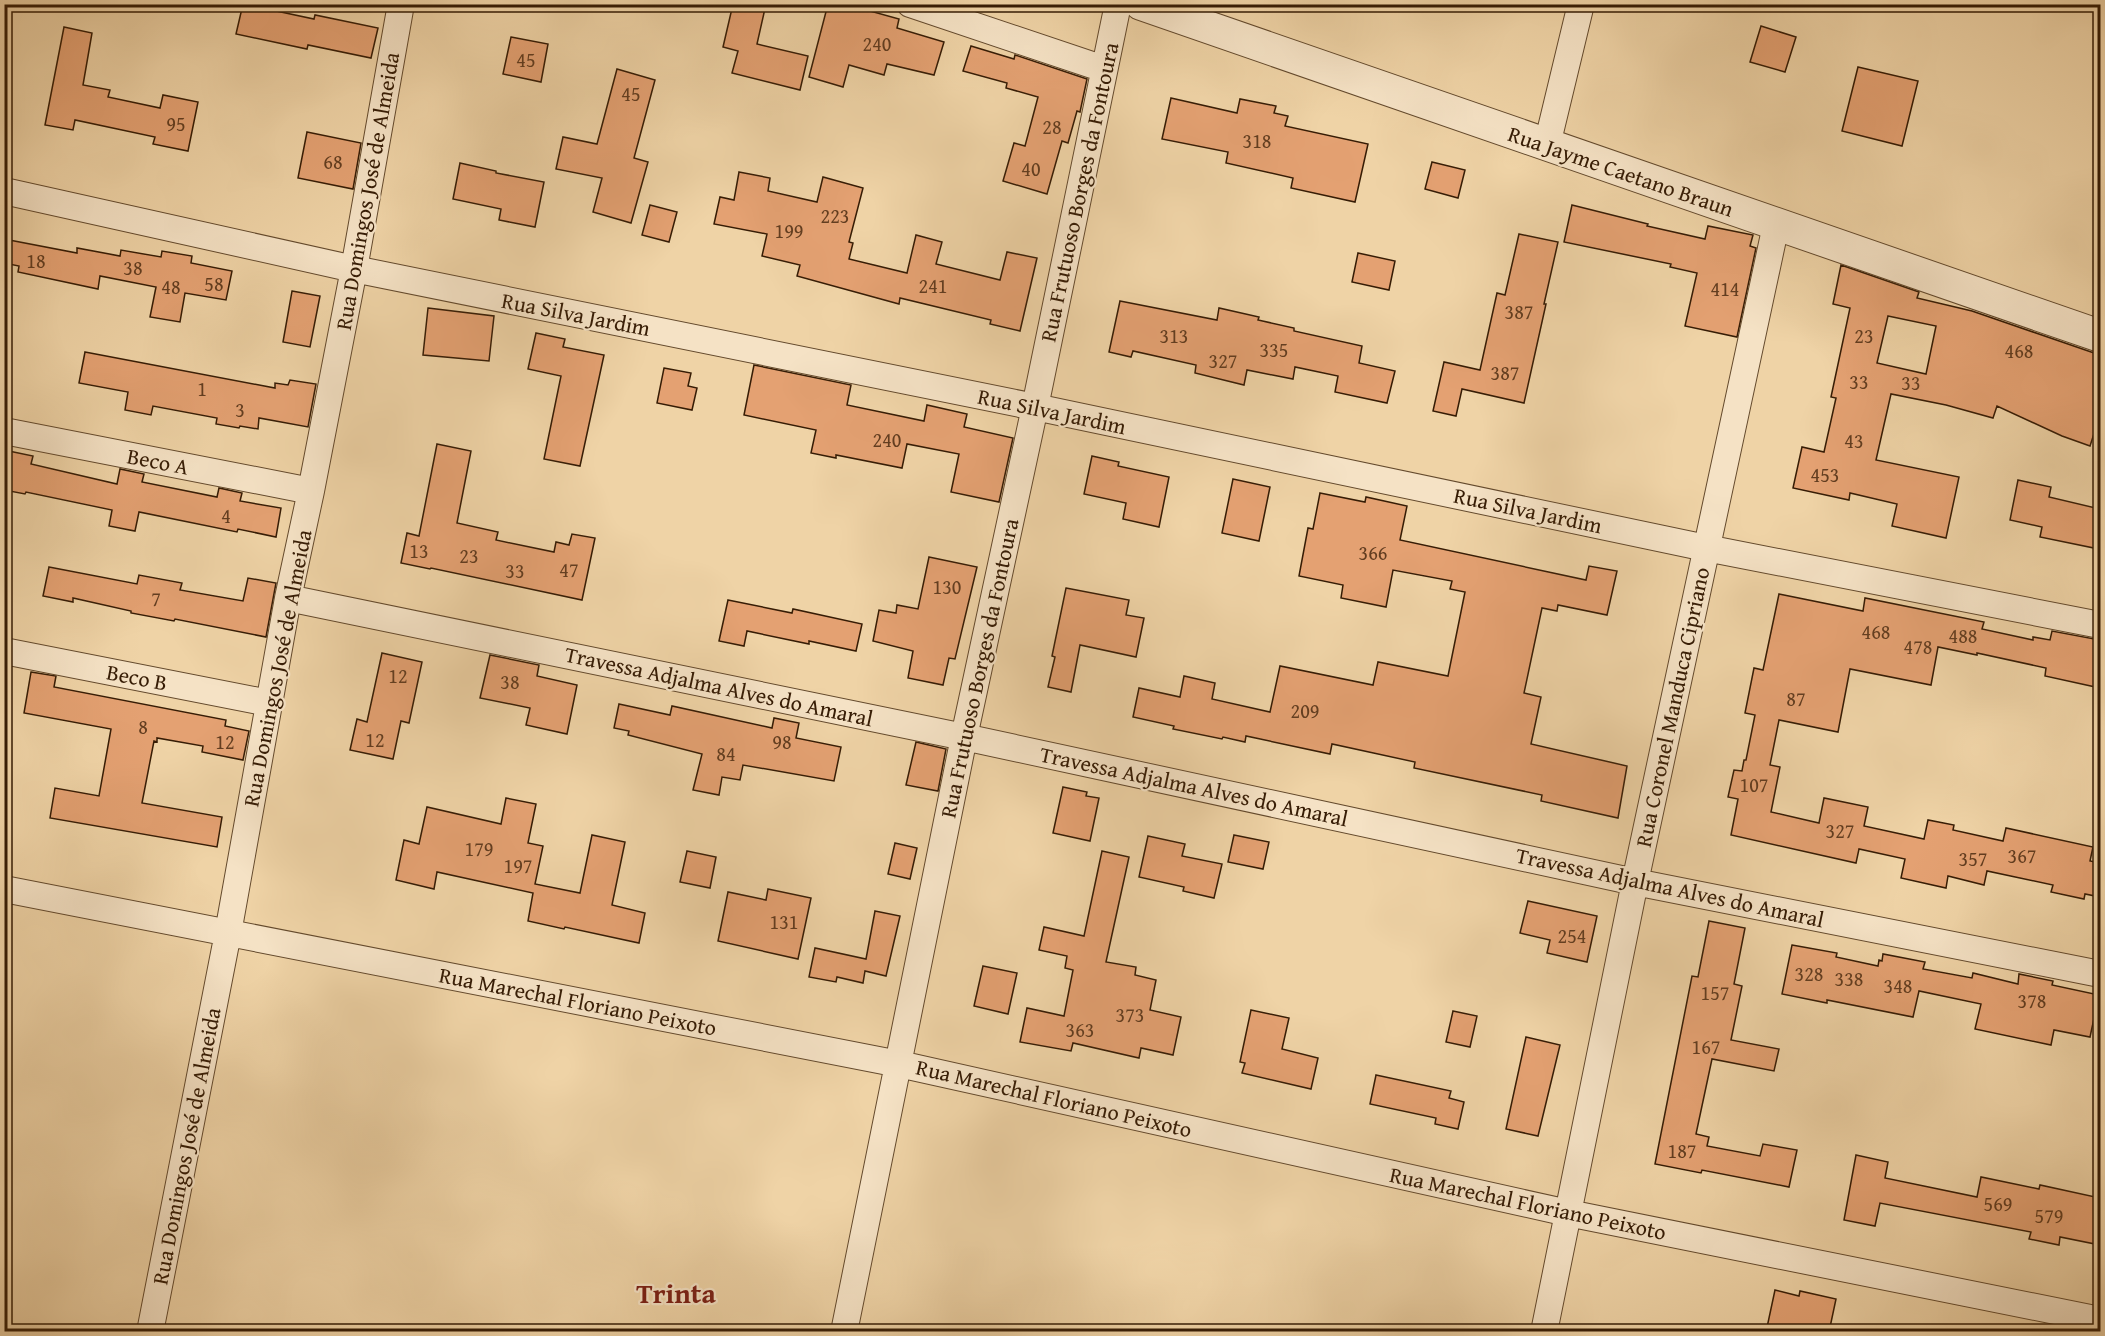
<svg xmlns="http://www.w3.org/2000/svg" width="2105" height="1336" font-family="'Gentium Book Plus',serif">
<rect width="100%" height="100%" fill="#efd3a6"/>
<filter id="stains"><feTurbulence type="fractalNoise" baseFrequency=".00333" numOctaves="4"/><feColorMatrix values="0 0 0 0 .2 0 0 0 0 .09 0 0 0 0 .02 0 0 0 .5 -.17"/></filter>
<radialGradient id="worn" r=".72"><stop offset=".6" stop-color="#630" stop-opacity="0"/><stop offset="1" stop-color="#630" stop-opacity=".3"/></radialGradient>
<path fill="#e4a172" stroke="#361c05" stroke-width="1.5" fill-rule="evenodd" d="M243 4 314 19 315 15 378 28 371 58 308 45 307 49 236 34Z
M733 4H766L757 44 808 56 800 90 732 73 738 51 723 47Z
M828 4H845L899 19 897 28 944 42 934 75 887 64 884 75 849 65 843 87 809 77Z
M1761 26 1796 37 1785 72 1750 62Z
M64 27 92 33 83 85 110 90 108 97 160 108 163 95 198 102 188 151 153 144 155 137 75 120 73 130 45 125Z
M511 37 548 44 541 82 503 74Z
M971 46 1014 59 1015 55 1087 79 1080 112 1077 111 1068 143 1062 141 1047 194 1003 181 1014 143 1025 146 1038 97 1006 88 1007 83 963 71Z
M1858 67 1918 81 1902 146 1842 131Z
M617 69 655 80 634 158 648 162 631 223 593 212 602 178 556 169 563 137 597 144Z
M1171 98 1237 113 1240 99 1276 106 1274 113 1288 116 1285 126 1368 144 1355 202 1291 188 1293 178 1226 163 1228 152 1162 139Z
M307 132 361 143 353 189 298 178Z
M1432 162 1465 170 1458 198 1425 189Z
M460 163 496 171V173L544 182 535 227 499 220 501 209 453 199Z
M739 172 770 178 768 191 817 202 823 177 863 188 849 242 853 243 849 259 907 273 916 235 942 242 936 264 1000 280 1007 252 1037 258 1020 331 990 324 991 320 900 298 899 304 797 276 800 265 762 256 767 234 714 224 720 197 734 200Z
M650 205 677 212 669 242 642 235Z
M1572 205 1648 224 1647 226 1705 239 1708 226 1753 235 1750 246 1756 248 1737 337 1685 326 1697 273 1670 267 1671 264 1564 242Z
M1519 234 1558 242 1544 304H1546L1524 403 1462 389 1456 416 1433 411 1444 362 1480 370 1497 293 1505 295Z
M4 239 77 253V248L120 256 121 250 161 257 162 251 192 256 191 263 232 271 226 300 185 293 180 322 150 317 156 287 100 276 98 289 18 272 19 266 4 263Z
M1358 253 1395 261 1389 290 1352 282Z
M1841 265 1919 292 1917 298 1972 311 2094 353 2100 354V415L2090 446 2062 436 1997 406 1993 418 1946 405 1891 394 1876 460 1959 477 1946 538 1892 526 1897 504 1850 493 1849 500 1793 488 1802 447 1824 452 1836 398 1831 397 1850 308 1833 304ZM1888 316 1936 326 1926 374 1877 363Z
M292 291 320 296 310 347 283 342Z
M1120 301 1217 320 1219 308 1259 317 1258 320 1294 328V331L1362 346 1359 363 1395 371 1387 403 1335 392 1338 376 1295 367 1293 379 1247 370 1244 385 1195 373 1196 365 1133 351 1131 357 1109 352Z
M428 308 494 316 489 361 423 355Z
M536 333 565 339 563 347 604 355 580 466 544 459 561 376 528 369Z
M85 352 275 388V383L288 385 290 380 316 384 308 427 259 418 258 429 240 426 239 428 216 424 217 418 153 406 151 415 125 410 128 392 79 383Z
M754 365 851 385 847 405 924 421 927 405 967 414 964 427 1013 438 999 502 951 492 959 454 907 444 902 468 836 455V458L811 453 816 430 744 415Z
M664 368 691 373 688 386 697 388 692 410 657 403Z
M437 444 471 451 457 523 498 532 496 540 554 552 556 542 569 545 572 534 595 538 582 600 431 568 430 569 401 563 407 533 419 536Z
M4 450 33 456 31 464 117 484 120 469 144 474 142 482 217 497 219 488 242 493 240 501 281 508 276 537 238 529 237 532 139 512 135 531 109 526 112 510 26 492 25 494 4 490Z
M1092 456 1119 462 1118 466 1169 477 1159 527 1123 519 1126 503 1084 494Z
M1233 479 1270 487 1259 541 1222 533Z
M2018 480 2051 487 2049 497 2100 509 2094 548 2040 537 2042 527 2010 520Z
M1320 493 1365 502 1366 497 1407 506 1400 540 1586 580 1589 566 1617 571 1607 615 1558 605 1557 611 1542 608 1524 693 1541 697 1531 744 1627 766 1618 818 1541 801 1542 795 1414 768 1415 762 1332 744 1330 754 1246 736 1245 742 1223 737 1222 739 1173 729 1174 726 1133 717 1139 688 1180 697 1184 676 1215 683 1212 699 1270 712 1280 666 1373 685 1378 662 1448 676 1465 592 1450 589 1452 581 1393 570 1386 607 1341 598 1343 585 1299 576 1308 528 1313 529Z
M929 557 977 567 955 659 949 658 943 685 908 678 913 651 873 641 879 610 896 613 897 605 918 609Z
M49 567 137 584 139 575 182 583 180 590 243 601 248 578 276 583 266 637 175 619 174 621 131 613V611L73 598V602L43 596Z
M1066 588 1129 600 1126 615 1144 618 1136 657 1080 645 1071 692 1048 687 1055 657 1052 656Z
M1779 594 1863 611 1865 598 1984 622 1982 629 2033 640V637L2050 640 2052 631 2100 640V688L2045 676 2046 668 1977 653V655L1938 647 1931 685 1850 669 1838 732 1779 720 1770 765 1780 767 1771 812 1819 823 1824 798 1868 807 1864 826 1924 839 1928 820 1954 825 1953 830 2003 841 2006 828 2093 847 2090 861 2100 863V897L2085 894 2084 899 2051 892 2053 885 1987 871 1984 885 1948 876 1946 888 1901 878 1905 859 1859 849 1856 863 1731 835 1738 799 1728 797 1734 770 1742 771 1744 760H1746L1755 715 1745 713 1754 668 1763 670Z
M728 600 792 613 793 609 862 624 856 651 809 641V644L747 631 744 646 719 641Z
M382 653 422 662 409 723 401 721 393 759 350 750 357 719 367 722Z
M490 655 539 665 537 676 577 685 567 734 526 725 530 708 480 698Z
M31 672 56 676 54 687 226 720 225 726 249 731 243 760 202 752 203 746 157 738V742L154 741 142 803 222 817 217 847 50 818 55 788 99 796 111 729 24 713Z
M619 704 670 715 672 706 772 728 774 718 799 723 796 738 841 747 834 781 743 765 740 780 722 777 719 795 693 790 702 754 628 735 629 731 614 728Z
M916 742 946 749 938 791 906 785Z
M1063 787 1087 792 1086 796 1099 798 1090 841 1053 833Z
M506 798 536 804 528 843 543 846 535 884 580 893 592 835 625 842 612 905 645 913 639 943 565 927 564 929 528 921 533 893 437 872 434 889 396 880 404 840 419 844 427 807 501 824Z
M1234 835 1269 842 1263 869 1228 862Z
M1148 836 1185 844 1182 856 1222 864 1214 898 1183 891 1184 887 1139 877Z
M895 843 917 848 910 879 888 874Z
M687 851 716 857 710 888 680 882Z
M1102 851 1129 857 1106 962 1136 967 1135 975 1156 980 1150 1010 1181 1017 1173 1055 1141 1048 1139 1058 1073 1043 1071 1051 1020 1042 1027 1008 1064 1016 1073 970 1065 968 1067 956 1039 950 1044 927 1084 936Z
M768 889 811 898 798 959 718 941 728 892 766 900Z
M1528 901 1597 916 1587 962 1547 953 1550 940 1520 933Z
M875 911 900 916 886 976 865 971 863 983 837 977 836 982 809 977 815 948 866 959Z
M1709 921 1745 928 1734 984 1742 986 1731 1040 1779 1049 1774 1071 1712 1059 1696 1134 1709 1137 1707 1146 1760 1156 1763 1144 1797 1150 1789 1187 1702 1170 1701 1173 1655 1164 1692 976 1698 977Z
M1792 945 1837 953 1836 957 1878 966 1879 960 1882 961 1883 954 1925 962 1923 969 1972 978 1973 973 2018 984 2019 974 2053 981 2052 985 2099 995 2090 1037 2054 1030 2051 1045 1975 1029 1981 1004 1919 991 1913 1017 1827 1000V1003L1782 994Z
M983 966 1017 973 1008 1014 974 1006Z
M1251 1010 1289 1018 1282 1049 1318 1058 1311 1089 1242 1073 1245 1063 1240 1062Z
M1453 1011 1477 1016 1470 1047 1446 1042Z
M1526 1037 1560 1045 1538 1136 1506 1129Z
M1376 1075 1451 1091 1449 1098 1464 1102 1458 1129 1435 1124 1436 1118 1370 1104Z
M1856 1155 1888 1162 1885 1178 1977 1197 1981 1177 2039 1189 2040 1185 2100 1198V1245L2060 1237 2059 1245 2029 1239 2031 1232 1880 1203 1875 1226 1844 1220Z
M1775 1290 1799 1296 1800 1291 1836 1299 1829 1332H1766Z"/>
<g fill="none" stroke-linecap="round" stroke-linejoin="round">
<defs>
<path id="minor" d="M910 4 1104 69
M1547 145 1581 4
M4 191 354 269 1035 407 1706 548 2100 625
M4 431 311 491
M288 598 964 737 1635 882 2100 974
M4 651 269 703
M4 889 899 1064 1568 1213 2100 1320
M150 1332 228 933 288 598 311 491 354 269 401 4
M844 1332 964 737 1035 407 1118 4
M1544 1332 1635 882 1776 225"/>
<path id="tertiary" d="M1141 4 2100 336"/>
</defs>
<use href="#minor" stroke="#644a2d" stroke-width="28"/>
<use href="#tertiary" stroke="#644a2d" stroke-width="34"/>
<use href="#minor" stroke="#f5e2c5" stroke-width="26"/>
<use href="#tertiary" stroke="#f5e2c5" stroke-width="32"/>
</g>
<g text-anchor="middle" dominant-baseline="central" stroke-width="4.5" stroke-linejoin="round" paint-order="stroke">
<g font-size="20" fill="#623d20">
<text x="877" y="43">240</text>
<text x="526" y="59">45</text>
<text x="631" y="93">45</text>
<text x="176" y="123">95</text>
<text x="1052" y="126">28</text>
<text x="1257" y="140">318</text>
<text x="333" y="161">68</text>
<text x="1031" y="168">40</text>
<text x="835" y="215">223</text>
<text x="789" y="230">199</text>
<text x="36" y="260">18</text>
<text x="133" y="267">38</text>
<text x="214" y="283">58</text>
<text x="933" y="285">241</text>
<text x="171" y="286">48</text>
<text x="1725" y="288">414</text>
<text x="1519" y="311">387</text>
<text x="1174" y="335">313</text>
<text x="1864" y="335">23</text>
<text x="1274" y="349">335</text>
<text x="2019" y="350">468</text>
<text x="1223" y="360">327</text>
<text x="1505" y="372">387</text>
<text x="1859" y="381">33</text>
<text x="1911" y="382">33</text>
<text x="202" y="388">1</text>
<text x="240" y="409">3</text>
<text x="887" y="439">240</text>
<text x="1854" y="440">43</text>
<text x="1825" y="474">453</text>
<text x="226" y="515">4</text>
<text x="419" y="550">13</text>
<text x="1373" y="552">366</text>
<text x="469" y="555">23</text>
<text x="569" y="569">47</text>
<text x="515" y="570">33</text>
<text x="947" y="586">130</text>
<text x="156" y="598">7</text>
<text x="1876" y="631">468</text>
<text x="1963" y="635">488</text>
<text x="1918" y="646">478</text>
<text x="398" y="675">12</text>
<text x="510" y="681">38</text>
<text x="1796" y="698">87</text>
<text x="1305" y="710">209</text>
<text x="143" y="726">8</text>
<text x="375" y="739">12</text>
<text x="225" y="741">12</text>
<text x="782" y="741">98</text>
<text x="726" y="753">84</text>
<text x="1754" y="784">107</text>
<text x="1840" y="830">327</text>
<text x="479" y="848">179</text>
<text x="2022" y="855">367</text>
<text x="1973" y="858">357</text>
<text x="518" y="865">197</text>
<text x="784" y="921">131</text>
<text x="1572" y="935">254</text>
<text x="1809" y="973">328</text>
<text x="1849" y="978">338</text>
<text x="1898" y="985">348</text>
<text x="1715" y="992">157</text>
<text x="2032" y="1000">378</text>
<text x="1130" y="1014">373</text>
<text x="1080" y="1029">363</text>
<text x="1706" y="1046">167</text>
<text x="1682" y="1150">187</text>
<text x="1998" y="1203">569</text>
<text x="2049" y="1215">579</text>
</g>
<g font-size="22" fill="#361c05" stroke="#f5e2c5">
<text transform="translate(1621 171) rotate(19)">Rua Jayme Caetano Braun</text>
<text transform="translate(367 191) rotate(-80)">Rua Domingos José de Almeida</text>
<text transform="translate(1079 192) rotate(-78)">Rua Frutuoso Borges da Fontoura</text>
<text transform="translate(576 314) rotate(11)">Rua Silva Jardim</text>
<text transform="translate(1052 411) rotate(12)">Rua Silva Jardim</text>
<text transform="translate(158 461) rotate(11)">Beco A</text>
<text transform="translate(1528 510) rotate(12)">Rua Silva Jardim</text>
<text transform="translate(277 668) rotate(-79)">Rua Domingos José de Almeida</text>
<text transform="translate(979 668) rotate(-78)">Rua Frutuoso Borges da Fontoura</text>
<text transform="translate(137 677) rotate(11)">Beco B</text>
<text transform="translate(719 686) rotate(12)">Travessa Adjalma Alves do Amaral</text>
<text transform="translate(1672 707) rotate(-78)">Rua Coronel Manduca Cipriano</text>
<text transform="translate(1194 786) rotate(12)">Travessa Adjalma Alves do Amaral</text>
<text transform="translate(1670 887) rotate(12)">Travessa Adjalma Alves do Amaral</text>
<text transform="translate(578 1001) rotate(11)">Rua Marechal Floriano Peixoto</text>
<text transform="translate(1054 1098) rotate(13)">Rua Marechal Floriano Peixoto</text>
<text transform="translate(186 1146) rotate(-79)">Rua Domingos José de Almeida</text>
<text transform="translate(1528 1203) rotate(12)">Rua Marechal Floriano Peixoto</text>
</g>
<g font-size="28" font-weight="bold" fill="#7a1f14" stroke="#f5e2c5">
<text x="676" y="1292">Trinta</text>
</g>
</g>
<rect width="2105" height="1336" fill="none" stroke="#efd3a6" stroke-width="24"/>
<rect x="6" y="6" width="2093" height="1324" fill="none" stroke="#361c05" stroke-width="3"/>
<rect x="12" y="12" width="2081" height="1312" fill="none" stroke="#361c05" stroke-width="1.5"/>
<rect width="100%" height="100%" filter="url(#stains)"/>
<rect width="100%" height="100%" fill="url(#worn)"/>
</svg>
